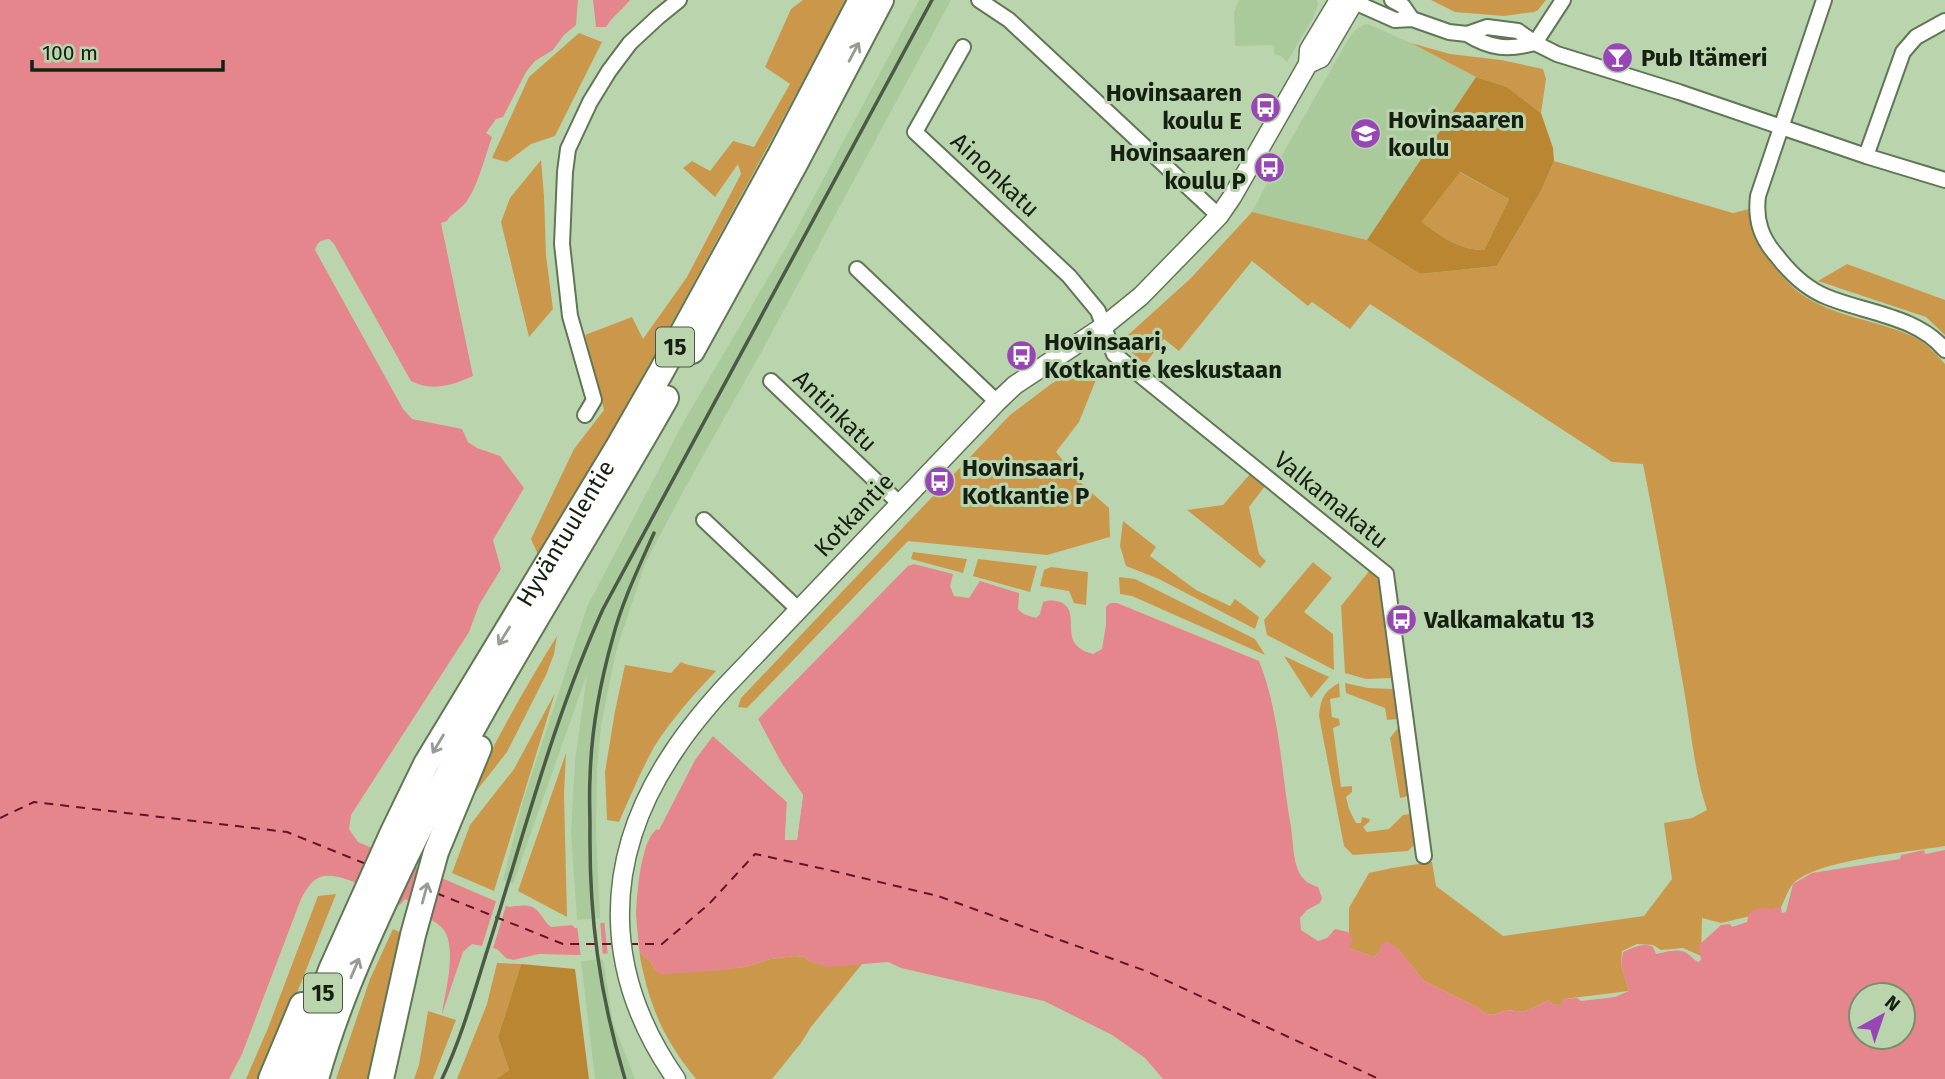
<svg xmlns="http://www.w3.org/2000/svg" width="1945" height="1079" font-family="'Fira Sans',sans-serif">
<rect width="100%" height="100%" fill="#bad5ae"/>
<path fill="#abca9c" d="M919 0H951L763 349 685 488 645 564 616 651 601 726 597 769 596 835 600 918 577 920 571 833 575 761 587 674 513 884 503 880 523 801 587 607 683 423 795 232Z
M1239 0H1317L1318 5 1313 18 1287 62 1281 56 1274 54V47L1272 45 1235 46 1234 12Z
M1368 24 1411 43 1476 77 1367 240 1252 212 1283 153 1349 38 1354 31 1363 25Z
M603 959 613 1023 635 1079H595L581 961Z"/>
<path fill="#cb984b" d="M803 0H847L652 360 540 559 531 539 574 449 604 410 585 335 632 317 643 339 687 277 741 174 738 164 715 197 683 168 692 161 710 171 733 141 754 147 790 84 765 67 791 9Z
M1431 0H1546L1538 10 1534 12 1504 16 1455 12Z
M579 33 602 42 555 136 531 144 507 162 492 158 529 77Z
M1411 43 1450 54 1501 60 1543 69 1546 79 1541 113 1507 87 1476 77Z
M541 160 544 196 546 255 553 309 529 337 501 222 510 198Z
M1554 161 1733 213 1749 209C1748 226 1756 240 1765 254 1775 268 1787 284 1801 294 1834 317 1877 320 1912 336 1925 342 1936 354 1945 364V846C1912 852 1812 860 1792 885 1787 892 1784 902 1780 909L1721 923 1702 918 1701 956 1683 948 1661 950 1653 945 1637 944 1622 951 1621 965 1629 991 1564 999 1561 1006 1552 1004 1549 1000 1524 1012 1508 1010 1493 1015 1487 1014 1471 1004 1424 981 1397 948 1380 951 1374 957 1349 948V908L1369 873 1392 868 1432 862 1436 886 1503 936 1644 916 1672 879 1664 823 1692 818 1707 810C1694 771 1691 730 1684 690 1671 615 1658 539 1643 464L1612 462 1370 304 1350 329 1312 302 1308 306 1252 261 1179 351 1164 339 1145 364 1124 346 1127 336 1191 278 1252 212 1367 240 1420 274 1497 266 1542 189Z
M1459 172 1509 199 1484 250C1461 251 1439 235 1420 222Z
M1847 264 1945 300V335L1926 317 1818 281Z
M1086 364 1102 365 1079 422 1056 452 1084 486 1109 508 1110 537 1047 555 908 541 747 708 738 707 741 698 1010 415 1051 384Z
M1250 474 1265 486 1249 507 1259 554 1266 561 1260 568 1187 510 1223 505Z
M1123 521 1156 547 1150 556 1196 590 1230 606 1235 599 1259 617 1255 629 1159 579 1126 566 1120 546Z
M913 552 967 559 963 573 911 559Z
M978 559 1037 566 1030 592 973 576Z
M1313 562 1332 578 1304 612 1333 634 1334 670 1267 635 1264 620Z
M1051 567 1088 572 1086 605 1074 603 1069 591 1040 586 1044 570Z
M1370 570 1378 580 1392 678 1366 679 1345 673 1341 606Z
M1119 577 1135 579 1255 639 1265 655 1132 596 1120 594Z
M557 636 554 654 546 675 507 752 463 808C491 749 522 692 557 636Z
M1284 656 1329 677 1311 698Z
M681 662C688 666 707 668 716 671 694 694 671 720 654 747 641 771 630 797 619 822L607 820 605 772 615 711 625 665 671 673Z
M1339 683 1340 697 1330 699 1332 717 1339 719 1340 725 1333 728 1341 787 1352 786V792L1346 797 1349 809 1356 823H1361L1362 817 1370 819 1369 822 1363 827 1367 832 1389 829 1403 815 1410 814 1414 845 1408 851 1353 855 1344 846 1319 716C1321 699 1323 692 1339 683Z
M1345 683 1368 688 1393 689 1397 719 1387 720 1385 708 1346 693Z
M555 693 494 891 452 873 470 825 514 769Z
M1398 728 1408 796 1400 798 1390 738Z
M566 753 564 795 567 917 518 891Z
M336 894 263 1079H246L268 1028 318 896Z
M393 929 402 933 368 1079H336L370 979Z
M639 952 651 962 655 971 678 973 745 967 770 959 795 956 804 957 811 962 834 965 862 964 811 1027 801 1043 772 1079H696C662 1037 649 1005 639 952Z
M497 963 521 964 498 1037 509 1070 496 1079H457L487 1004Z
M428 1011 456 1020 433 1079H414L419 1065Z"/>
<path fill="#ba8632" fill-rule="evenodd" d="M1476 77 1507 87 1541 113 1553 148 1554 161 1542 189 1497 266 1420 274 1367 240ZM1460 172 1509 199 1484 250C1461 251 1439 235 1421 222Z
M521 964 575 969 589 1079H496L509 1070 498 1037Z"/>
<path fill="#e5868d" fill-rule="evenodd" d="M0 0H578L576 25 564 35 553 50 535 61 526 72 503 117 496 119 486 133 492 137C485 157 478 185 467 201 461 210 451 213 447 221L441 223 473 376C454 385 431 392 411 381L334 244 329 239C320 240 317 243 315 250L403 409 412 419 462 429 468 442 477 448 500 456 524 488 493 540 501 569 479 605 469 632 351 815 349 829 358 842 509 907C516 906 528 904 534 908 541 912 544 922 551 927L572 925 575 928 599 925 601 923 636 921C636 901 640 840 657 829L659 830 695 760 713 736 787 802 785 840H797L803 795 782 764 758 719 908 566 914 564 953 574 950 586 954 596 969 598 980 581 1019 593 1018 609C1023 615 1029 616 1036 618L1040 614 1043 602C1049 600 1053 600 1060 602 1077 608 1067 629 1074 642 1078 649 1086 652 1093 654L1102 649 1106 625V607L1110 603H1117L1259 661C1280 713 1281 772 1291 827 1293 841 1293 858 1298 870 1302 880 1309 884 1318 887L1322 898 1320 903 1307 910 1300 918 1301 930 1318 941 1327 938 1335 929 1348 932 1353 939 1349 948 1374 957 1380 951V947L1386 941 1397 948 1424 981 1471 1004 1487 1014 1493 1015 1508 1010 1524 1012 1549 1000 1552 1004 1561 1005 1564 999 1577 998 1581 1001 1615 997 1629 991 1621 965 1623 952C1633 948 1643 942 1653 947L1656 954C1665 952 1681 947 1688 954 1691 956 1694 960 1698 962L1701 960 1699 945 1721 925 1730 924 1732 927 1747 922 1749 913 1760 908 1774 909 1775 907 1781 908 1782 913 1786 912 1793 884 1812 873 1900 859 1901 855 1924 850 1925 854 1945 850V1079H1163L1145 1058 1112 1035 1044 1001 901 968 888 962 828 967 811 962 804 957 795 956 770 959 745 967 714 971 663 974 655 971 651 962 639 952 577 955 539 954 513 960 506 958 497 949 472 944 463 952 442 1014C445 992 460 940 439 925 431 918 419 915 409 910L413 904 405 899 400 905C381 896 338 868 318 878 310 882 305 892 301 899L242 1054 229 1079H0ZM1861 995H1903V1037H1861Z
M593 0H630C622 10 613 16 606 27H596Z"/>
<path fill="#bad5ae" d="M758 719 782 764 803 795 797 840H785L787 802 713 736 716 735 790 800 789 836H794L799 796 779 766 754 721Z
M497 898 507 902 492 952 481 949Z
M632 915H636L640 958 638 956 608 957 604 919 632 918Z
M600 920 603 957 581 958 577 925 597 922Z"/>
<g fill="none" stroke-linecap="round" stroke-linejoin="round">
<path stroke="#671122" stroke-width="2" stroke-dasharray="9 7" stroke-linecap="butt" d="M0 818 34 802 287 832 366 864
M436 893 563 944H613
M629 944H662L709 904 755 854 829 870 938 896 1146 971 1379 1079"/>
<defs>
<path id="minor" d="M979 0 1009 20 1219 216
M1350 0 1395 20 1412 19 1449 32 1467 34 1487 27 1518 31 1535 43 1557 54 1679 92 1866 156 1945 180
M1392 0 1403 6 1412 19
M1824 0 1758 196C1755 220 1761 238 1777 256 1790 273 1807 289 1827 297 1866 313 1917 316 1945 350
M1467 34C1491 49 1508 50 1535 43
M1535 43 1563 0
M963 47 915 132 1069 276 1098 311 1114 354 1386 574 1424 856
M1866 156 1903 52 1916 37 1945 21
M857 269 997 402
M771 381 899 503
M585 415 594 400 570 316 562 244 565 172 568 149 590 102 609 71 630 43 658 17 679 0
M704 520 799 610"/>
<path id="tertiary" d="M1308 64 1321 58 1355 0
M676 1079C602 973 601 859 674 751 689 728 706 708 724 688L997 402 1015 385 1104 326 1141 296 1219 216 1232 197 1308 64 1309 50 1339 0"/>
<g id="trunk">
<path d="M692 351 795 164 881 0"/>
<path d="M271 1079 302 1005"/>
<path id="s1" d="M296 1079 303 1049 331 970 393 832 426 764 618 447 661 372 780 155 861 0"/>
<path d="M316 1079C334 1014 361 952 389 892 468 720 573 562 666 398"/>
<path d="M381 1079 413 935 436 852 479 748"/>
</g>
</defs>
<use href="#minor" stroke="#5f7754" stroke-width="18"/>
<use href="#tertiary" stroke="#5f7754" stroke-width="21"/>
<use href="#trunk" stroke="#5f7754" stroke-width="28"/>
<use href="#minor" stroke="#fff" stroke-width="14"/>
<use href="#tertiary" stroke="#fff" stroke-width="18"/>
<use href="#trunk" stroke="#fff" stroke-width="24"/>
<path stroke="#4a5a44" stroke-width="3.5" d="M442 1079C462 1037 474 992 488 948 524 834 554 717 603 609L932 0
M625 1079C599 993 589 916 590 827 590 811 589 795 590 779 591 732 600 683 613 637 622 602 639 567 654 533"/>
</g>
<defs><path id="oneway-shaft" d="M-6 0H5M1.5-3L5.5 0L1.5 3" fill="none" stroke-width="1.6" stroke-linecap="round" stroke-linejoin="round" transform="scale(1.75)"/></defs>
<g stroke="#969b94">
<use href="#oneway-shaft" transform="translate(854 52) rotate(-62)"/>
<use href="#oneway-shaft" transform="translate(504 636) rotate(122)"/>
<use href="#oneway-shaft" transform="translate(438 744) rotate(121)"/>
<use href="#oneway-shaft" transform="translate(425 893) rotate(-75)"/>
<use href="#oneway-shaft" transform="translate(355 968) rotate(-67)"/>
</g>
<defs>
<symbol id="bar-disc" viewBox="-11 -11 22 22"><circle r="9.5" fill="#9846b6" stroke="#bad5ae"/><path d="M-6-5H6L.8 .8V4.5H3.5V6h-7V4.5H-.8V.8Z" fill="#fff"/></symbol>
<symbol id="bus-disc" viewBox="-11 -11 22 22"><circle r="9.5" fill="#9846b6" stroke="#bad5ae"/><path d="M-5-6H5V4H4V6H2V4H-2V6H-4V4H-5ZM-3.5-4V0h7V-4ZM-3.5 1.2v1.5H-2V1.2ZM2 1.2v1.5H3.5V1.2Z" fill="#fff"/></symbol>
<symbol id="school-disc" viewBox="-11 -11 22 22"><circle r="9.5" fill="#9846b6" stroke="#bad5ae"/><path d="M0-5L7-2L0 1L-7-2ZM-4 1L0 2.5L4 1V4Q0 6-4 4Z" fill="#fff"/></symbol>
</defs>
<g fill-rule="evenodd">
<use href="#bar-disc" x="1600" y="40" width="35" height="35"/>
<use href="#bus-disc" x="1248" y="90" width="35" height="35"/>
<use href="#school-disc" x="1348" y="116" width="35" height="35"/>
<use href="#bus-disc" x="1252" y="150" width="35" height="35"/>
<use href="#bus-disc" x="1004" y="338" width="35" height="35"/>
<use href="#bus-disc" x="922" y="464" width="35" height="35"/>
<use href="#bus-disc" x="1384" y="602" width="35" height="35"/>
</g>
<g text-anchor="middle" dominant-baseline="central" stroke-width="6" stroke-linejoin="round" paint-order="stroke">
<g fill="#bad5ae" stroke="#475641" stroke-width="2">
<rect x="656" y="327.5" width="38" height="39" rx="5"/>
<rect x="304" y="973.5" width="38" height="39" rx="5"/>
</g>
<g font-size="23" font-weight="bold" fill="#162012">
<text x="675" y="347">15</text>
<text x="323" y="993">15</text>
</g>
<g font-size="24" font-weight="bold" fill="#162012" stroke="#bad5ae" text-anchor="start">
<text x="1641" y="58">Pub Itämeri</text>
<text x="1242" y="93" text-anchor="end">Hovinsaaren<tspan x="1242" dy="28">koulu E</tspan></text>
<text x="1388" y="120">Hovinsaaren<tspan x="1388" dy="28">koulu</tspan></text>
<text x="1246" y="153" text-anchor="end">Hovinsaaren<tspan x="1246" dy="28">koulu P</tspan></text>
<text x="1044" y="342">Hovinsaari,<tspan x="1044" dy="28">Kotkantie keskustaan</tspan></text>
<text x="962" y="468">Hovinsaari,<tspan x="962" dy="28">Kotkantie P</tspan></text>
<text x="1424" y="620">Valkamakatu 13</text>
</g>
<g font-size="24" fill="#162012" stroke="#bad5ae">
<text transform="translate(995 175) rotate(43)">Ainonkatu</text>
<text transform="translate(835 411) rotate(44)">Antinkatu</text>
<text transform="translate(1331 500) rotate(39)">Valkamakatu</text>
<text transform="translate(854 515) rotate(-47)">Kotkantie</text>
<text stroke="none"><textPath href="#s1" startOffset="611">Hyväntuulentie</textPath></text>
</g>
</g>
<g transform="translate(1882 1016) rotate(40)"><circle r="33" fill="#bad5ae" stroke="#788d70" stroke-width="2"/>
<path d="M0-5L12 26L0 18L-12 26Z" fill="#9846b6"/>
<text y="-10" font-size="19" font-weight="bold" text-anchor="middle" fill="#162012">N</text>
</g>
<path d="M32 60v10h191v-10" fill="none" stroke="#162012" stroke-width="3.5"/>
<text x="42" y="60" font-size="21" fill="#162012" stroke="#bad5ae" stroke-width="5" paint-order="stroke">100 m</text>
</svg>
